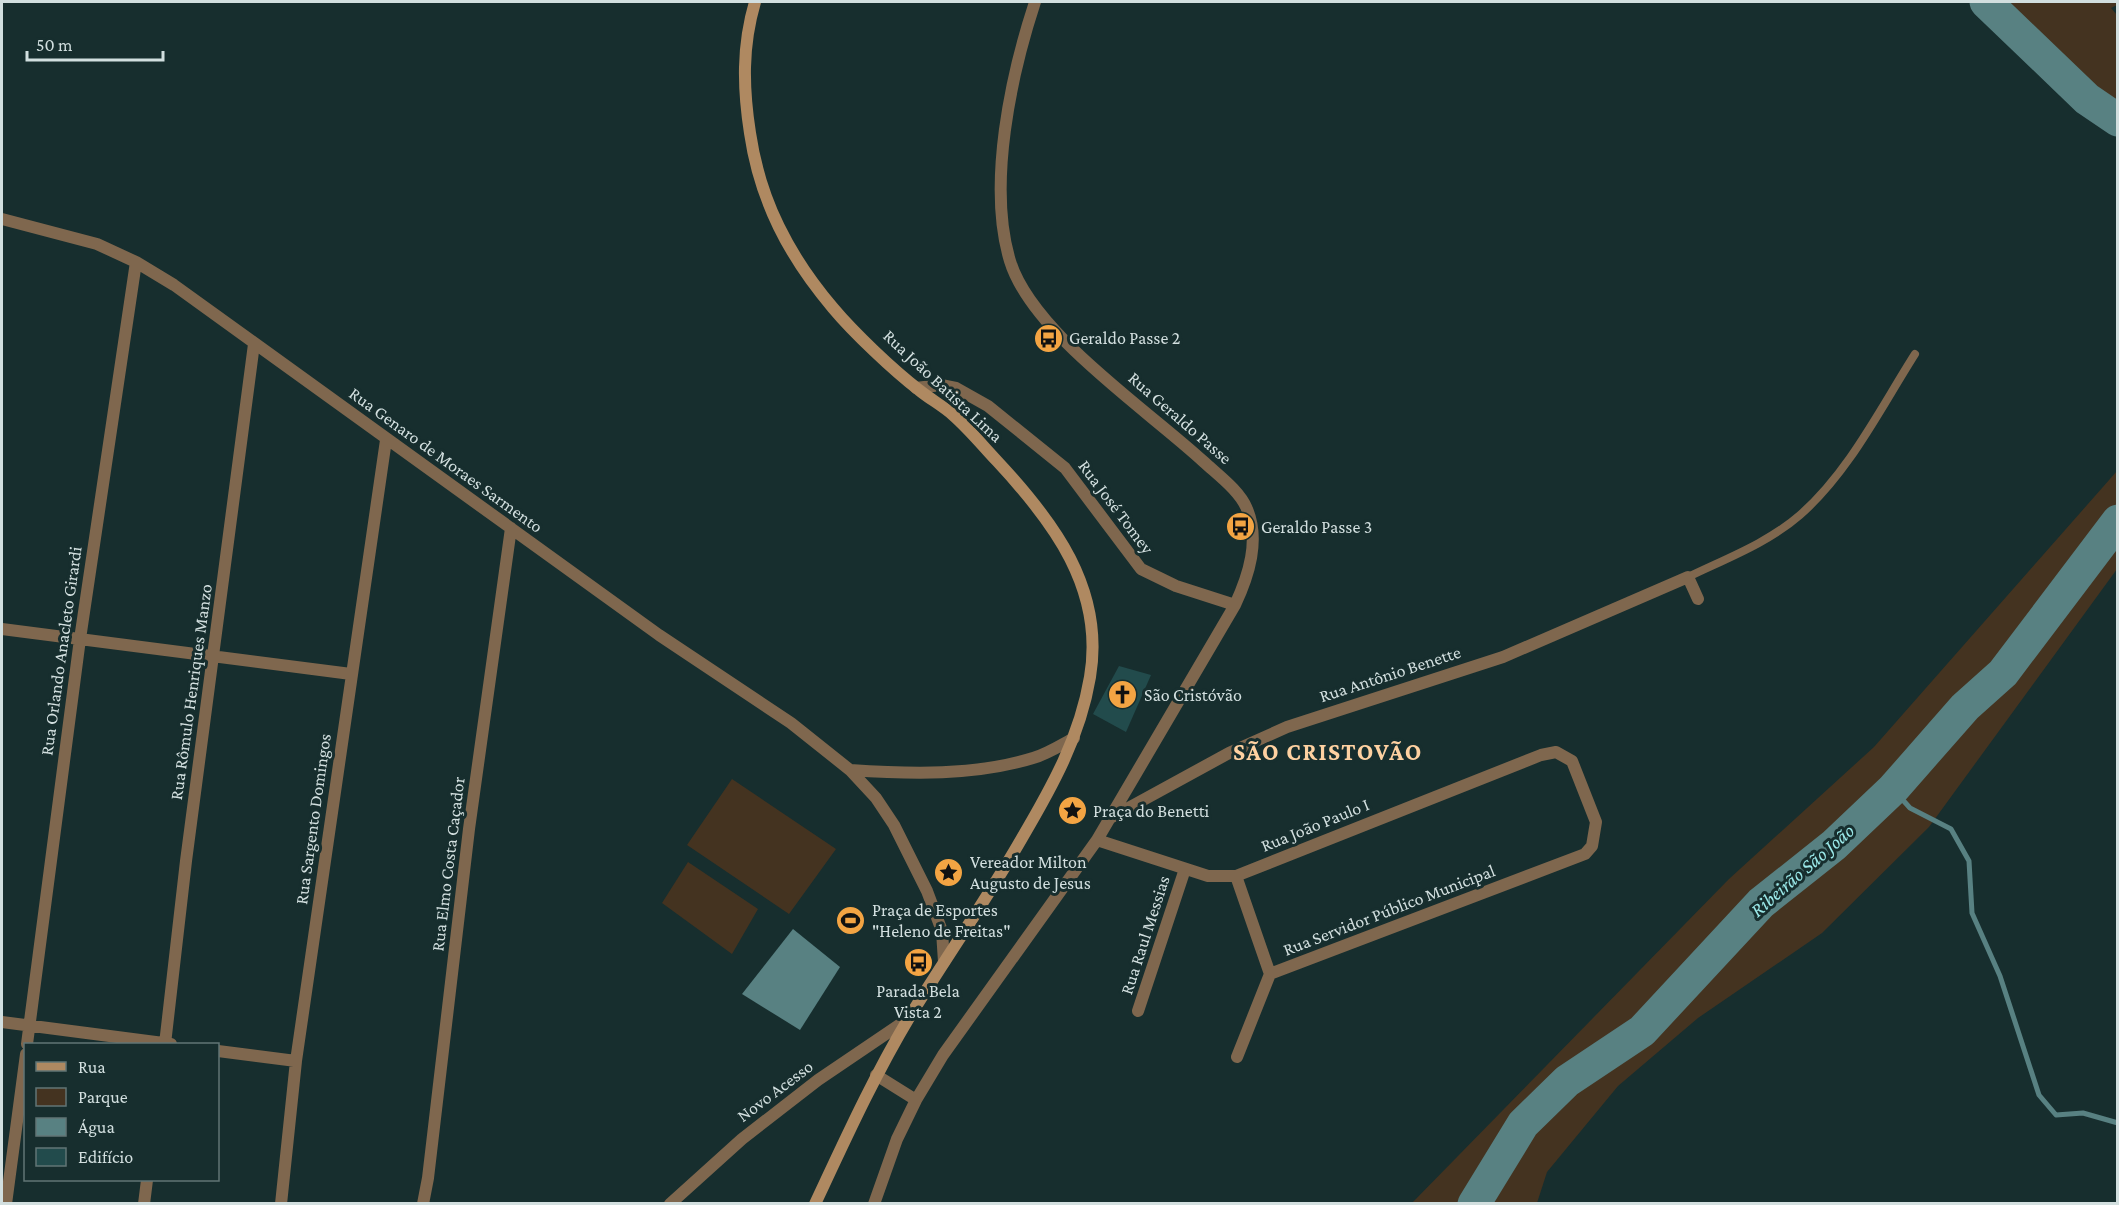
<svg xmlns="http://www.w3.org/2000/svg" width="2119" height="1205" font-family="'Crimson Pro',serif">
<rect width="100%" height="100%" fill="#172e2e"/>
<path fill="#443320" d="M1971 2H2117V5L2111 8 2117 15V121L2023 57Z
M2117 471V569L1929 827 1822 933 1698 1018 1618 1086 1547 1172 1537 1203H1412L1729 879 1874 747Z
M732 779 836 849 789 914 687 845Z
M688 862 758 909 732 954 662 903Z"/>
<path fill="#588182" d="M793 929 840 967 800 1030 742 994Z"/>
<g fill="none" stroke-linecap="round" stroke-linejoin="round">
<path stroke="#588182" stroke-width="5" d="M1893 789 1910 808 1951 829 1969 861 1972 913 2000 976 2039 1095 2056 1115 2083 1113 2118 1123"/>
<path stroke="#588182" stroke-width="33" d="M1986 2 2087 99 2118 120
M1474 1204 1523 1124 1567 1081 1642 1031 1761 903 1834 845 1893 789 1965 707 2003 673 2118 521"/>
</g>
<path fill="#224b4c" d="M1119 666 1151 675 1126 732 1093 714Z"/>
<g fill="none" stroke-linecap="round" stroke-linejoin="round">
<path stroke="#7f674e" stroke-width="8" d="M1688 577C1725 559 1768 543 1800 515 1849 472 1880 409 1915 354"/>
<path stroke="#7f674e" stroke-width="12" d="M2 219 97 244 136 262 174 285 659 635 791 723 850 770 876 798 894 825 927 891 942 931 944 962
M916 388 941 385 956 388 988 406 1065 468 1141 569 1176 586 1235 605
M2 629 351 674
M850 770C910 774 975 776 1033 758 1047 754 1061 745 1074 738
M1112 817 1229 753 1287 727 1503 657 1688 577 1698 599
M1097 840 1208 876H1236L1541 755 1556 752 1572 761 1596 822 1592 846 1585 854 1270 974 1236 876
M1138 1011 1185 869
M2 1022 171 1044
M27 1044 80 639 136 262
M165 1044 186 861 254 344
M218 1051 296 1061
M1237 1057 1270 974
M876 1075 916 1100
M6 1204 26 1054
M144 1204 147 1180
M281 1204 296 1061 386 440
M423 1204 428 1178 469 829 511 528
M670 1204 742 1139 818 1080 908 1019
M874 1204 897 1139 916 1100 943 1055 1097 840 1235 605C1249 575 1260 540 1247 509 1240 491 1218 475 1204 462 1148 410 1032 333 1010 261 987 185 1011 75 1035 2"/>
<path stroke="#af8961" stroke-width="12" d="M755 2C742 46 743 88 750 133 760 201 789 256 833 308 854 333 893 370 919 390 930 399 943 406 953 415 969 429 982 445 997 461 1053 521 1105 589 1090 677 1080 737 1052 787 1022 838 987 899 947 956 910 1016 874 1076 845 1140 815 1204"/>
</g>
<defs>
<symbol id="bus-disc" viewBox="-11 -11 22 22"><circle r="9.5" fill="#f3a443" stroke="#172e2e"/><path d="M-5-6H5V4H4V6H2V4H-2V6H-4V4H-5ZM-3.5-4V0h7V-4ZM-3.5 1.2v1.5H-2V1.2ZM2 1.2v1.5H3.5V1.2Z" fill="#111"/></symbol>
<symbol id="church-disc" viewBox="-11 -11 22 22"><circle r="9.5" fill="#f3a443" stroke="#172e2e"/><path d="M-1.2-6h2.4v3.5h3.3v2.4h-3.3V6h-2.4V-.1h-3.3v-2.4h3.3Z" fill="#111"/></symbol>
<symbol id="sight-disc" viewBox="-11 -11 22 22"><circle r="9.5" fill="#f3a443" stroke="#172e2e"/><path d="M0-6L1.8-2.2L6-1.7L2.9 1.2L3.7 5.4L0 3.3L-3.7 5.4L-2.9 1.2L-6-1.7L-1.8-2.2Z" fill="#111"/></symbol>
<symbol id="stadium-disc" viewBox="-11 -11 22 22"><circle r="9.5" fill="#f3a443" stroke="#172e2e"/><path d="M0-5a6.5 5 0 1 0 0 10a6.5 5 0 1 0 0-10ZM-3.5-1.8h7v3.6h-7Z" fill="#111"/></symbol>
</defs>
<g fill-rule="evenodd">
<use href="#bus-disc" x="1032" y="322" width="33" height="33"/>
<use href="#bus-disc" x="1224" y="510" width="33" height="33"/>
<use href="#church-disc" x="1106" y="678" width="33" height="33"/>
<use href="#sight-disc" x="1056" y="794" width="33" height="33"/>
<use href="#sight-disc" x="932" y="856" width="33" height="33"/>
<use href="#stadium-disc" x="834" y="904" width="33" height="33"/>
<use href="#bus-disc" x="902" y="946" width="33" height="33"/>
</g>
<g text-anchor="middle" dominant-baseline="central" stroke-width="6" stroke-linejoin="round" paint-order="stroke">
<g font-size="18" fill="#d2dfdf" stroke="#172e2e" text-anchor="start">
<text x="1069" y="338">Geraldo Passe 2</text>
<text x="1261" y="527">Geraldo Passe 3</text>
<text x="1144" y="695">São Cristóvão</text>
<text x="1093" y="811">Praça do Benetti</text>
<text x="970" y="862">Vereador Milton<tspan x="970" dy="21">Augusto de Jesus</tspan></text>
<text x="872" y="910">Praça de Esportes<tspan x="872" dy="21">"Heleno de Freitas"</tspan></text>
<text x="918" y="991" text-anchor="middle">Parada Bela<tspan x="918" dy="21">Vista 2</tspan></text>
</g>
<g font-size="18" fill="#d2dfdf" stroke="#172e2e">
<text transform="translate(943 386) rotate(43)">Rua João Batista Lima</text>
<text transform="translate(1180 418) rotate(41)">Rua Geraldo Passe</text>
<text transform="translate(446 460) rotate(36)">Rua Genaro de Moraes Sarmento</text>
<text transform="translate(1116 507) rotate(53)">Rua José Tomey</text>
<text transform="translate(61 651) rotate(-82)">Rua Orlando Anacleto Girardi</text>
<text transform="translate(1390 674) rotate(-18)">Rua Antônio Benette</text>
<text transform="translate(191 692) rotate(-82)">Rua Rômulo Henriques Manzo</text>
<text transform="translate(313 819) rotate(-82)">Rua Sargento Domingos</text>
<text transform="translate(1315 825) rotate(-22)">Rua João Paulo I</text>
<text transform="translate(448 864) rotate(-83)">Rua Elmo Costa Caçador</text>
<text transform="translate(1389 910) rotate(-21)">Rua Servidor Público Municipal</text>
<text transform="translate(1145 935) rotate(-72)">Rua Raul Messias</text>
<text transform="translate(775 1091) rotate(-37)">Novo Acesso</text>
</g>
<g font-size="20" font-style="italic" fill="#9be9e9" stroke="#172e2e">
<text transform="translate(1802 870) rotate(-41)">Ribeirão São João</text>
</g>
<g font-size="24" font-weight="bold" letter-spacing="1.5" fill="#fed1a1" stroke="#172e2e">
<text x="1328" y="751">SÃO CRISTOVÃO</text>
</g>
</g>
<rect width="2119" height="1205" fill="none" stroke="#d2dfdf" stroke-width="6"/>
<rect x="24" y="1043" width="195" height="138" fill="#172e2e" stroke="#627575" stroke-width="1.5"/>
<rect x="36" y="1062" width="30" height="9" fill="#af8961" stroke="#627575" stroke-width="1.5"/>
<text x="78" y="1073" font-size="18" fill="#d2dfdf">Rua</text>
<rect x="36" y="1088" width="30" height="18" fill="#443320" stroke="#627575" stroke-width="1.5"/>
<text x="78" y="1103" font-size="18" fill="#d2dfdf">Parque</text>
<rect x="36" y="1118" width="30" height="18" fill="#588182" stroke="#627575" stroke-width="1.5"/>
<text x="78" y="1133" font-size="18" fill="#d2dfdf">Água</text>
<rect x="36" y="1148" width="30" height="18" fill="#224b4c" stroke="#627575" stroke-width="1.5"/>
<text x="78" y="1163" font-size="18" fill="#d2dfdf">Edifício</text>
<path d="M27 51v9h136v-9" fill="none" stroke="#d2dfdf" stroke-width="3"/>
<text x="36" y="51" font-size="18" fill="#d2dfdf" stroke="#172e2e" stroke-width="4.5" paint-order="stroke">50 m</text>
</svg>
